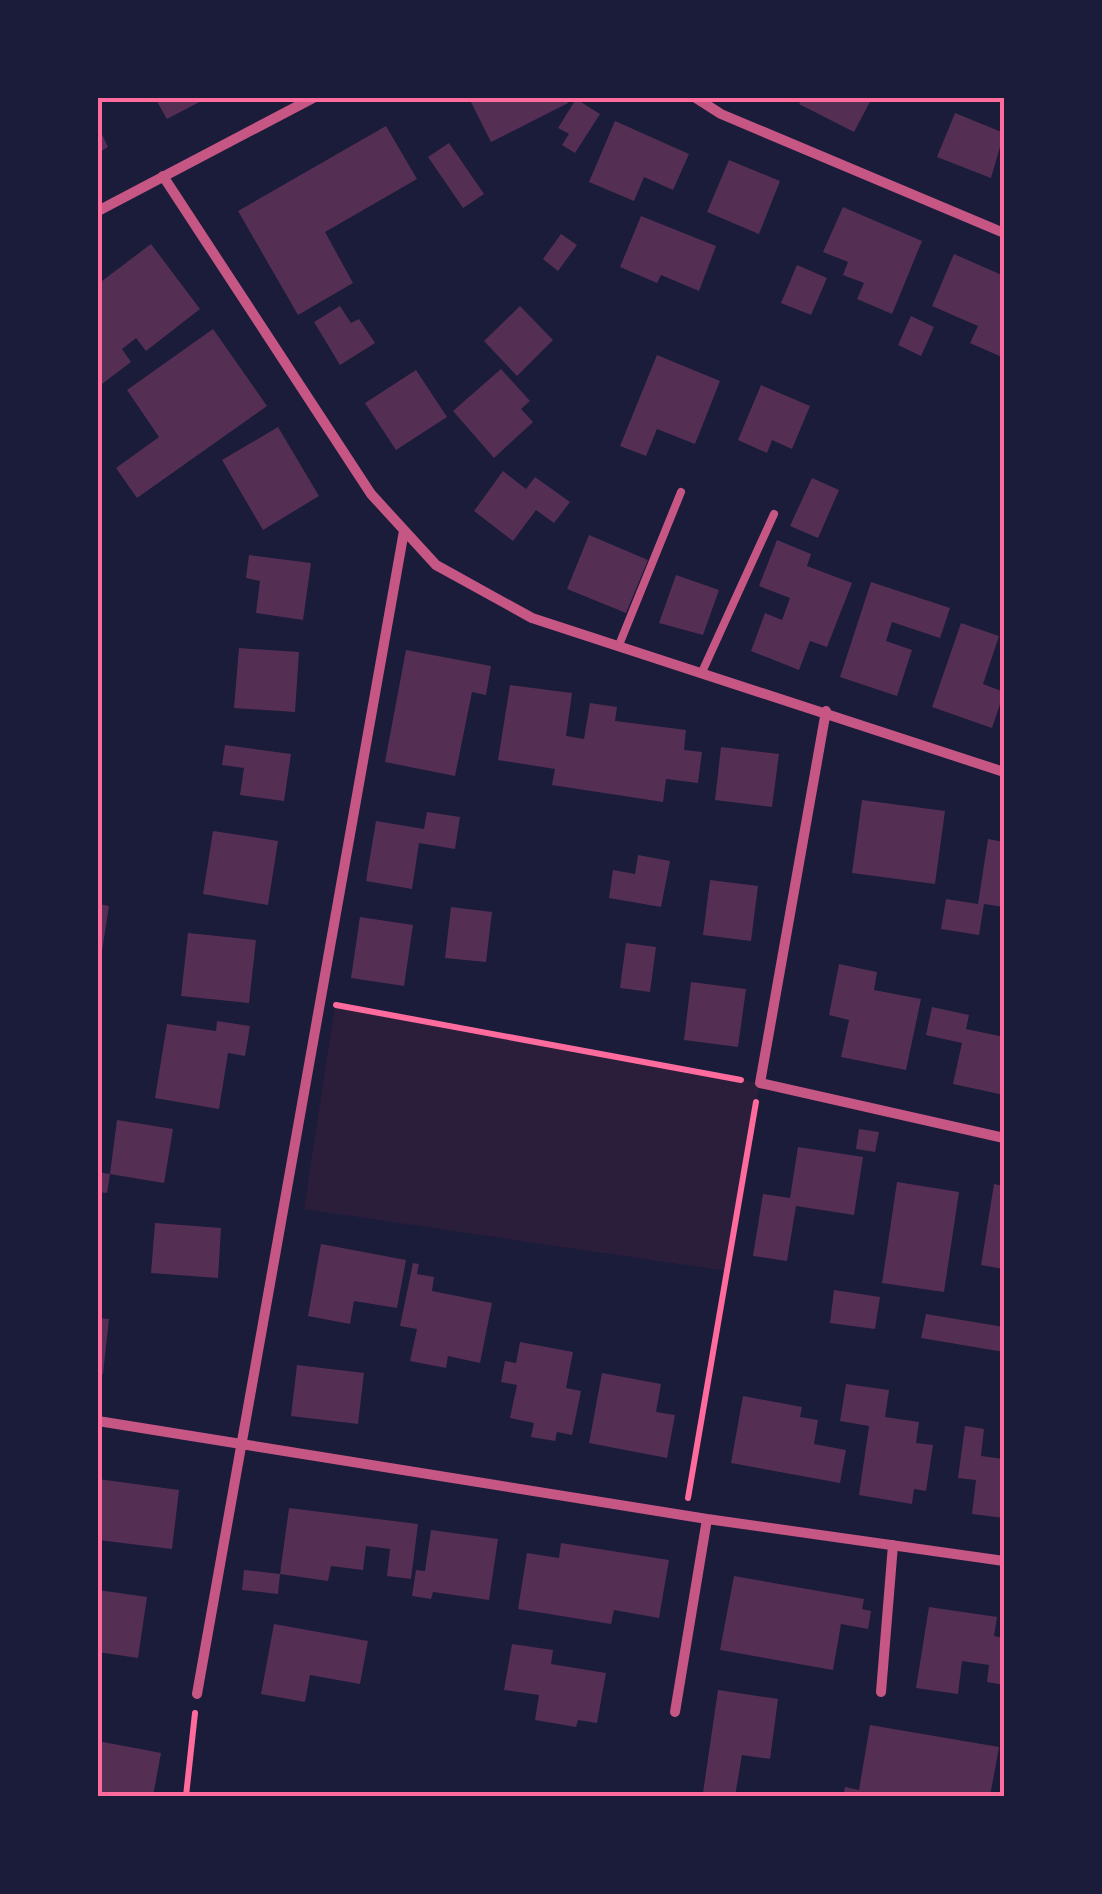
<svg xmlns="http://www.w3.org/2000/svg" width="1102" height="1894" font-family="'Alegreya Sans',sans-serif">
<rect width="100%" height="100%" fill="#1b1b3a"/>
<path fill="#2a1e3b" d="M335 1005 760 1083 727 1271 304 1209Z"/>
<path fill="#542f53" d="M155 98H207L167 119Z
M469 98H566L568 103 491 142Z
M803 98H872L854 132 799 104Z
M576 99 600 114 575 153 562 145 569 134 558 128Z
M955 113 1004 133 991 178 937 157Z
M615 121 689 154 673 190 644 177 634 201 589 182Z
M98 126 108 147 98 153Z
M386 126 417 179 325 232 353 283 298 315 238 211Z
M449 143 484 194 463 208 428 157Z
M729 160 780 181 759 234 707 212Z
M843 207 922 241 892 314 857 299 864 283 843 275 848 262 823 252Z
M641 216 716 246 699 291 661 275 657 283 620 267Z
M561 234 577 245 558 271 543 259Z
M151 244 200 309 146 351 136 338 122 349 131 362 98 387V284Z
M954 254 1004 276V358L970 343 978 326 932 306Z
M797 265 827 278 811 315 781 303Z
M340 306 351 323 359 319 375 343 340 365 314 322Z
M520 306 553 340 517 376 484 341Z
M911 316 934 327 921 356 898 345Z
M213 329 267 406 137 498 116 468 159 437 127 390Z
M657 355 720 381 695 444 657 429 646 456 620 446Z
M501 369 530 401 521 409 533 422 494 458 453 411Z
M416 370 447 417 396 450 365 403Z
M761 385 810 406 792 449 772 440 767 453 738 440Z
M278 427 319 496 263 530 222 460Z
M503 471 526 489 535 477 570 502 554 523 536 510 513 541 474 511Z
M812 478 839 490 818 538 790 526Z
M589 535 648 560 626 613 567 589Z
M777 540 811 554 807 566 852 583 827 647 810 641 799 670 751 651 765 613 782 620 790 598 759 586Z
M249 555 311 563 303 620 256 613 260 581 246 578Z
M676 575 719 590 703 635 659 623Z
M871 582 950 608 940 638 892 622 886 641 912 650 897 696 840 677Z
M961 623 999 636 983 684 1004 692 992 728 932 707Z
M239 648 299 652 295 712 234 708Z
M406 650 491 666 486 695 472 692 455 776 385 762Z
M510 685 572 693 566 736 584 739 590 703 617 707 615 721 686 730 684 750 702 752 698 783 666 779 663 802 552 785 555 769 498 760Z
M225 745 291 754 284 801 240 795 244 768 222 765Z
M721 747 779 754 772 807 715 800Z
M862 800 945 811 935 884 852 873Z
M427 812 460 817 455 849 419 843 412 889 366 881 376 821 424 829Z
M213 831 278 841 268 905 203 894Z
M988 839 1004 842V907L984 904 979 935 941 929 946 899 978 904Z
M638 855 670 861 661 907 609 898 613 870 635 874Z
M710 880 758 886 751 941 703 935Z
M98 904 109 906 100 964H98Z
M451 907 492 912 486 962 445 958Z
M360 917 413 925 404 986 351 978Z
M188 933 256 940 249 1003 181 996Z
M626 943 656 947 650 992 620 988Z
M839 964 877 972 874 990 921 999 906 1070 841 1057 849 1020 829 1015Z
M691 982 746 989 738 1047 684 1040Z
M932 1007 969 1015 966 1029 1004 1037V1095L953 1084 962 1043 926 1035Z
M217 1021 250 1026 245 1056 228 1053 219 1109 155 1098 167 1024 216 1031Z
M117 1120 173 1129 164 1183 110 1174Z
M859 1129 879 1132 875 1152 856 1149Z
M798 1147 863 1157 854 1215 796 1206 787 1261 753 1256 763 1194 790 1198Z
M98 1172 110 1174 107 1193 98 1192Z
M897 1182 959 1192 944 1292 882 1283Z
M994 1184 1004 1186V1269L981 1265Z
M155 1223 221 1228 218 1278 151 1273Z
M321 1244 406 1260 397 1308 354 1301 350 1324 308 1316Z
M413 1263 419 1264 417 1274 434 1277 432 1291 492 1303 480 1363 448 1356 446 1368 410 1361 417 1329 400 1326Z
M834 1290 880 1297 875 1329 830 1323Z
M926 1314 1004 1327V1352L921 1338Z
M98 1318 109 1319 103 1374H98Z
M520 1342 573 1352 566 1388 581 1391 572 1435 557 1432 555 1441 531 1437 534 1423 510 1418 517 1385 501 1382 505 1361 516 1363Z
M297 1365 364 1373 358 1424 291 1416Z
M602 1373 661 1384 656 1412 675 1415 667 1458 589 1443Z
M846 1384 889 1390 885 1417 919 1422 916 1443 933 1445 926 1491 914 1489 912 1504 859 1495 869 1426 840 1421Z
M743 1396 802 1407 800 1417 818 1420 814 1444 846 1450 840 1483 731 1463Z
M965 1426 984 1429 981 1456 1004 1459V1518L972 1514 976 1480 958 1478Z
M98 1479 179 1490 172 1549 98 1540Z
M289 1508 418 1524 411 1579 387 1576 390 1549 366 1546 363 1570 331 1566 328 1581 280 1574 278 1594 242 1590 244 1570 280 1574Z
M431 1530 498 1539 489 1600 433 1592 431 1599 412 1596 416 1570 425 1571Z
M561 1543 669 1560 659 1618 614 1610 611 1624 518 1609 527 1553 559 1558Z
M734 1576 864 1599 862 1609 871 1611 868 1629 841 1624 833 1670 720 1650Z
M98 1590 147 1597 138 1658 98 1652Z
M929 1607 997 1617 994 1636 1004 1638V1685L987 1682 989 1665 962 1661 958 1694 916 1688Z
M274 1624 368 1641 360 1684 310 1675 305 1702 261 1694Z
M512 1644 553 1650 551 1664 606 1673 597 1723 578 1720 576 1727 535 1720 539 1695 504 1690Z
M718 1690 778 1699 770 1759 742 1755 735 1796 703 1793Z
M870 1725 999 1747 990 1796H843L845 1787 859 1790Z
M98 1741 161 1753 153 1796H98Z"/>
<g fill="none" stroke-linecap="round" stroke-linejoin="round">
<path stroke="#ff6b9d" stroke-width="6" d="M336 1005 741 1080
M688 1498 756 1102
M186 1796 195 1713"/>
<path stroke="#c65784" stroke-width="8" d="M619 645 681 492
M702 672 774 514"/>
<path stroke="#c65784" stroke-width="10" d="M696 98 721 114 1004 233
M163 176 371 494 436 565 532 618 1004 772
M98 211 313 98
M826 711 760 1083 1004 1138
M98 1421 707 1519 1004 1561
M881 1692 893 1545
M197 1694 404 531
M675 1712 707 1519"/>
</g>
<rect width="1102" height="1894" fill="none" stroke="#1b1b3a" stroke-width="200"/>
<rect x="100" y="100" width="902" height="1694" fill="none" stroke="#ff6b9d" stroke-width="4"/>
</svg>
